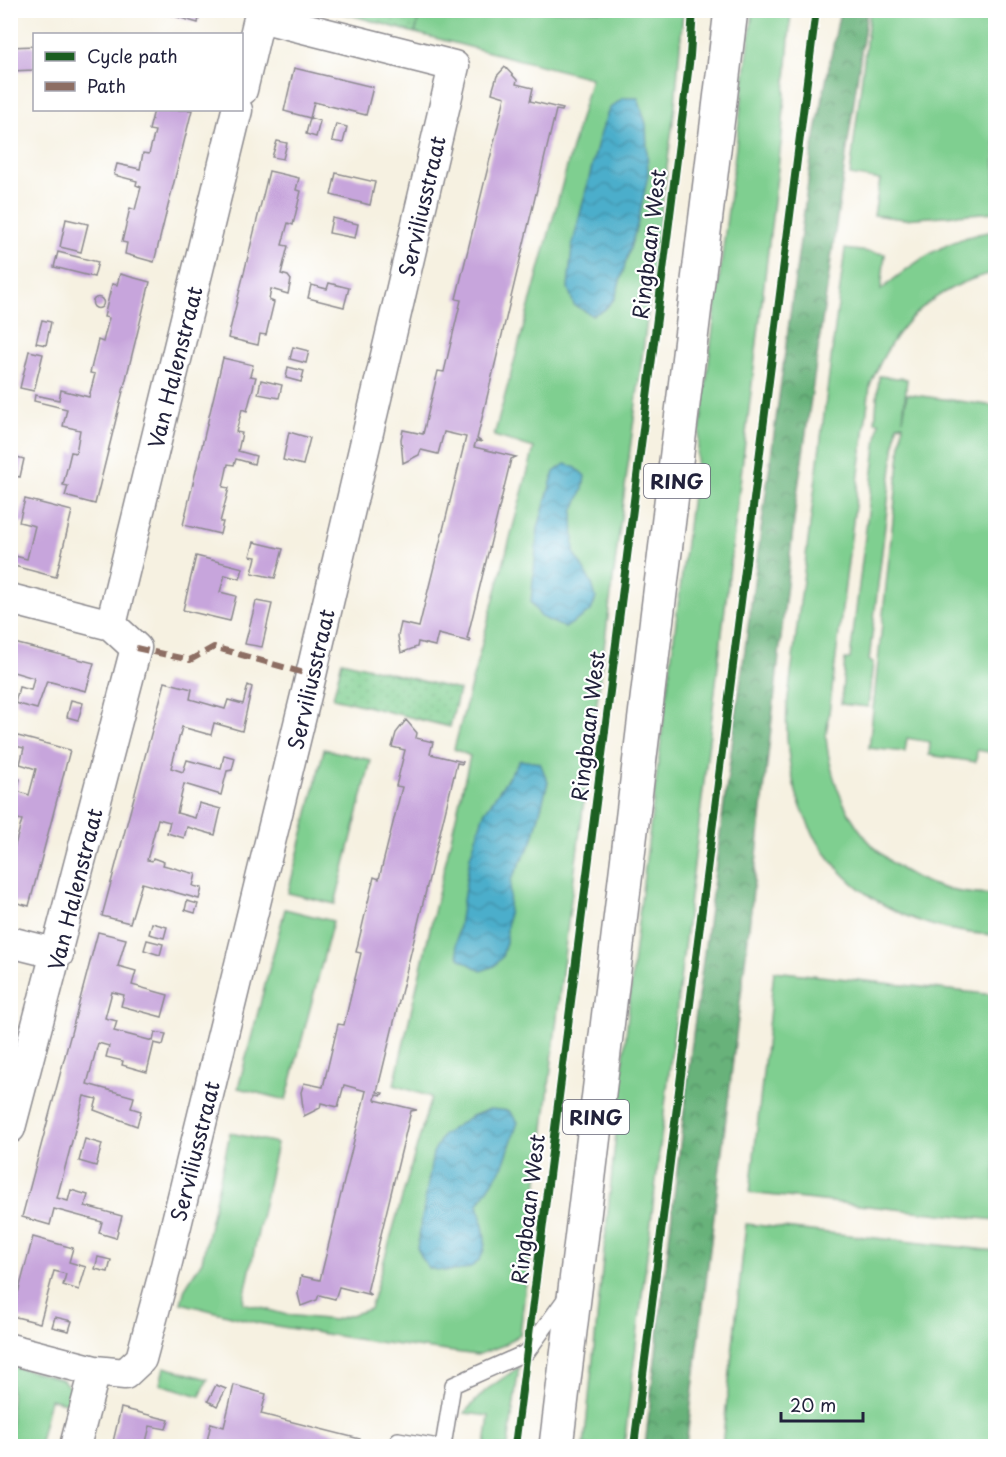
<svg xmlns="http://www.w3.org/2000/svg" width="1006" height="1457" font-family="'Playpen Sans',sans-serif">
<defs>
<pattern id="forest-crowns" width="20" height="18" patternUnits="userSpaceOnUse" patternTransform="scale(1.5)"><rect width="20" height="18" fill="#67b27a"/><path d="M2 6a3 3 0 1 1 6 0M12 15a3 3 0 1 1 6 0" fill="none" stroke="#549065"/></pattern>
<pattern id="park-dots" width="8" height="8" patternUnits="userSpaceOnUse" patternTransform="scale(1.5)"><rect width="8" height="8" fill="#7fcf90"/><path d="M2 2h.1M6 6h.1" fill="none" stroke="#6db17d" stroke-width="1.8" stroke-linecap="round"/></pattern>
<pattern id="water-waves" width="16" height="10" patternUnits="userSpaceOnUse" patternTransform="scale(1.5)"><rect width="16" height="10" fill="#4caecb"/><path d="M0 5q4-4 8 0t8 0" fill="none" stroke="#3f8da6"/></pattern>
</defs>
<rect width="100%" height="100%" fill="#fff"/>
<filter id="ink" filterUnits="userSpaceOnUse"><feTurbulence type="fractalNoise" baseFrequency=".0167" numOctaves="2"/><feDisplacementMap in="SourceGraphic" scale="12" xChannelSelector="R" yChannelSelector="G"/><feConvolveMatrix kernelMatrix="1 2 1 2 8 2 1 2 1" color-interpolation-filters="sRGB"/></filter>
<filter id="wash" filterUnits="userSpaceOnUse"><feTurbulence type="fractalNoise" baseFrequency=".008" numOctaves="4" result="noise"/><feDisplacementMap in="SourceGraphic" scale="24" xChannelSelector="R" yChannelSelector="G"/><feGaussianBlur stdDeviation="1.35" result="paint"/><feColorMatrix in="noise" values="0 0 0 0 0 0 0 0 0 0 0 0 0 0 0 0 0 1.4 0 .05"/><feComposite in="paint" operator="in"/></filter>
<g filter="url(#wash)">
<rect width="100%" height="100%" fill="#f6f1e1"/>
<path fill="#7fcf90" stroke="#507866" stroke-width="1.5" d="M421 11H683L675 106 568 923 520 1334 504 1345 477 1355 362 1340 258 1323 181 1303 185 1288 202 1261 230 1133 277 1143 243 1303 287 1315 334 1320 370 1309 431 1097 394 1085 470 756 454 749 534 448 494 436 591 78 415 33Z
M753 11H791L782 135 624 1446H584L635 947Z
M870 11H995V212L904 219 874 215 880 180 850 175Z
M995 231V272C930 289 894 324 870 386L826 737C835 830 899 895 995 895V935C861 929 780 840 787 706L845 249 885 254 881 290C913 262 951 236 995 231Z
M879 376 907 379 903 420 907 394 995 406V753L977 750 976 762 929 755 930 742 907 738 905 752 869 748 903 424 897 425 869 661 873 662 868 707 841 704 845 659H850L879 422H875Z
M324 749 371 760 335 904 288 893Z
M285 909 333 921 286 1100 238 1088Z
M774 971 995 995V1220L750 1193Z
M746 1224 995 1251V1446H722Z
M11 1366 62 1379 70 1388 69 1404 50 1399 39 1446H11Z
M164 1367 208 1379 200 1396 160 1384Z
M519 1367 508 1446H485L489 1416 464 1413 486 1390Z"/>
<path fill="url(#forest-crowns)" stroke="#446a5a" stroke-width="1.5" d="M840 11H867L796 502 747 945 686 1446H645L692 1042 812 152Z"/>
<path fill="url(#park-dots)" stroke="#507866" stroke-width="1.5" d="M336 11 421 10V11L415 33Z
M342 661 459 690 450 727 333 698Z"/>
<path fill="url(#water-waves)" stroke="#376883" stroke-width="1.5" d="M623 98H638L646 124 648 175 638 222 615 298 604 310 592 315 574 305 568 288 572 247 599 138 609 109Z
M565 464 576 468 585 476 583 489 573 512 574 552 592 584 596 598 591 611 565 628 541 617 531 602 538 528 554 472Z
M520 760 540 763 548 782 532 842 511 880 506 942 502 957 494 966 481 971 459 958 456 944 470 857 484 813Z
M490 1109 509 1111 518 1122 503 1166 478 1204C480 1215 485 1229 485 1241 484 1274 452 1274 428 1268L417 1248 433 1153 443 1135 470 1117Z"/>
<g id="blocks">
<path fill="#c7a5dc" d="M154 10H215L214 15 200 13 198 23Z
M34 46V70L10 71V47Z
M505 67 517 80 516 84 533 88 530 101 563 109 562 111 556 110 477 439 482 442 476 441 474 447 516 457 511 459 467 639 471 640 470 642 438 634 435 646 418 642 417 647 401 653 398 636 401 623 419 627 466 437 444 432 438 454 421 450 419 455 403 463 401 439 403 430 423 434 438 371 444 372 461 300 456 299 505 97 492 93 493 89 497 76Z
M294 68 373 87 366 115 314 102 310 118 284 111Z
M154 110H192L154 262 125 254 127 243 122 242 130 208 135 210 141 187 136 185 137 181 114 175 117 164 140 169 143 153 149 154 155 131 149 130Z
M310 118 320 121 316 137 306 134Z
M336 124 347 127 343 143 332 141Z
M277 141 287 143 283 159 272 157Z
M269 171 299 178 296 190 301 191 293 225 288 223 282 245 288 246 281 274 288 276 291 280 288 294 271 289 269 300 274 302 266 335 260 334 258 345 228 338Z
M336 173 375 182 370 205 331 195Z
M332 218 358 224 355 238 329 233Z
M66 219 88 224 81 252 60 247Z
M58 252 98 262 94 277 54 267Z
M120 274 150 282 95 504 65 496 68 486 63 485 71 452 76 453 80 430 63 426 67 409 34 401 35 395 59 400 61 390 89 397 95 374 90 373 98 340 103 342 109 318 104 317 112 284 117 285Z
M329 283 349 288 344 307 308 298 311 285 327 289Z
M92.5 303a5.5 5.5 0 1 1 11 0a5.5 5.5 0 1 1-11 0Z
M42 320 51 322 46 345 36 343Z
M293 347 309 351 306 363 290 359Z
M29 351 43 354 34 391 20 388Z
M223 358 253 365 250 376 256 377 247 411 242 409 236 432 242 433 238 451 256 456 254 464 236 459 234 465 228 464 223 487 229 488 220 522H223L220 534 183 525Z
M288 367 304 371 301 382 286 378Z
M261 380 282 385 279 398 258 394Z
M289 432 310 438 303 465 283 460Z
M10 455 24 459 20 477 10 475Z
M25 499 72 511 56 577 10 565 11 555 27 559 35 526 19 522Z
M254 542 283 549 275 578 252 573 256 557 250 556Z
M196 556 243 568 240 579 225 575 220 592 236 596 230 621 183 610Z
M256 601 272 604 262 647 245 644Z
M10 642 94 663 86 691 47 681 37 709 15 703 19 687 31 690 34 678 10 671Z
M165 682 192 689 190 699 225 709 228 700 243 704 248 685 252 687 242 731 214 723 211 735 182 727 171 768 183 772 187 760 221 769 224 755 235 758 232 770 227 771 221 795 184 784 177 813 195 818 199 803 221 809 215 835 187 827 184 838 167 833 170 822 158 819 147 860 152 861 153 858 164 862 163 865 196 874 193 886 202 888 199 899 142 883 130 923 102 916Z
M71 700 83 703 78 720 67 717Z
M406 720 417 733 416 738 433 742 430 754 463 762 462 764 457 763 377 1092 383 1093 382 1095 376 1094 375 1100 417 1110 411 1111 367 1292 371 1295 339 1287 335 1299 319 1295 317 1300 301 1306 298 1294 301 1276 320 1280 366 1091 344 1085 338 1107 321 1103 320 1108 304 1116 301 1092 304 1083 323 1087 338 1024 344 1025 361 953 356 952 374 877 379 879 402 787 396 786 405 750 392 747 396 733Z
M14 735 70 750 29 906 10 901V863L22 820 10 817 13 803 10 802V777L20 779 17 791 29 795 36 769 20 764 24 748 11 745Z
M187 901 198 904 195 913 185 910Z
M152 923 167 927 164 938 149 934Z
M98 932 126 939 118 966 136 971 132 985 168 995 162 1017 121 1006 124 995 112 992 105 1018 117 1021 114 1031 153 1041 155 1032 166 1034 163 1045 154 1043 147 1072 122 1065 123 1061 106 1057 109 1046 98 1043 87 1084 134 1097 131 1108 141 1111 137 1126 94 1110 97 1099 84 1096 57 1198 68 1201 71 1190 88 1195 85 1206 122 1216 116 1238 99 1233 102 1222 54 1209 50 1225 22 1217Z
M147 940 163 944 160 955 144 950Z
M85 1139 102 1144 96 1166 79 1161Z
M33 1237 73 1248 69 1262 86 1267 79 1290 63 1285 66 1274 54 1271 40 1323 12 1316Z
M98 1257 111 1260 108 1272 95 1269Z
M55 1317 72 1321 69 1331 52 1327Z
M216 1385 226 1389 217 1406 208 1401Z
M234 1385 266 1394 261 1414 360 1439 358 1446H206L211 1423 224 1427Z
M121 1408 169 1420 166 1429 150 1426 145 1446H112Z"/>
</g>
</g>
<g filter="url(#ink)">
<use href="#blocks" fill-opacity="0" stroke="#8c8a8e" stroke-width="1.5"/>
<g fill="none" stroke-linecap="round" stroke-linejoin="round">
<defs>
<path id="lane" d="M397 1446 398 1440 433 1446
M443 1446 453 1385 527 1352 568 1295"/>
<path id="street" d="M242 90 261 10
M10 599 111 625 136 648 10 1128
M111 625 237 110
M10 942 58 954
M10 1349 95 1371
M75 1446 95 1371 125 1374 141 1359 166 1266 311 675 454 66 260 17"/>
<path id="primary" d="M556 1446C615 968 677 490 731 10"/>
</defs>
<use href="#lane" stroke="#8c8a8e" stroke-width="18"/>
<use href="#street" stroke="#8c8a8e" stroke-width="33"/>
<use href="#primary" stroke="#8c8a8e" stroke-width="36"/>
<use href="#lane" stroke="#fff" stroke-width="15"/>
<use href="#street" stroke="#fff" stroke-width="30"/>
<use href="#primary" stroke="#fff" stroke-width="33"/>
<path stroke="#8d6e63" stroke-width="6" stroke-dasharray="12 6" stroke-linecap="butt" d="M136 648 190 660 214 647 311 675"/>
<defs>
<path id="cycleway" d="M515 1446 690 56 693 10
M634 1446 816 10"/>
</defs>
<use href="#cycleway" stroke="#fff" stroke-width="11"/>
<use href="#cycleway" stroke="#1b5e20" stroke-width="8"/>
</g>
</g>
<g text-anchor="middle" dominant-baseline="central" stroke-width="4.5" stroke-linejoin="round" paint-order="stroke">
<g fill="#fff" stroke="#646476" stroke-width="1.5">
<rect x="644" y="464" width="66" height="34" rx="4.5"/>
<rect x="563" y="1100" width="66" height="34" rx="4.5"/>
</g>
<g font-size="20" font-weight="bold" fill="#22223b">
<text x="677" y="481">RING</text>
<text x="596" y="1117">RING</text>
</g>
<g font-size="21" fill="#22223b" stroke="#fff">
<text transform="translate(421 206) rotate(-77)">Serviliusstraat</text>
<text transform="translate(648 244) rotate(-83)">Ringbaan West</text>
<text transform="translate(174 367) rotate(-76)">Van Halenstraat</text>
<text transform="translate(310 679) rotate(-77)">Serviliusstraat</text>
<text transform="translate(587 726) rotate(-83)">Ringbaan West</text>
<text transform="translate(74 889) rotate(-76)">Van Halenstraat</text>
<text transform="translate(194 1151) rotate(-76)">Serviliusstraat</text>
<text transform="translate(527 1209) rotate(-83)">Ringbaan West</text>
</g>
</g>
<rect width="1006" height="1457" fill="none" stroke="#fff" stroke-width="36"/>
<rect x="33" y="33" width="210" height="78" fill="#ffffff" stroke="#a7a7b1" stroke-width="1.5"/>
<rect x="45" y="52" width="30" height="9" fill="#1b5e20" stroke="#a7a7b1" stroke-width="1.5"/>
<text x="87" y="63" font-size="18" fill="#22223b">Cycle path</text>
<rect x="45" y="82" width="30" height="9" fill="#8d6e63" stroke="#a7a7b1" stroke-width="1.5"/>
<text x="87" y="93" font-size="18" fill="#22223b">Path</text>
<path d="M781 1412v9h82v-9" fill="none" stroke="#22223b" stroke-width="3"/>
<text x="790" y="1412" font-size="18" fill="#22223b" stroke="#ffffff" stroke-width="4.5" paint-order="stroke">20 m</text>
</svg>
